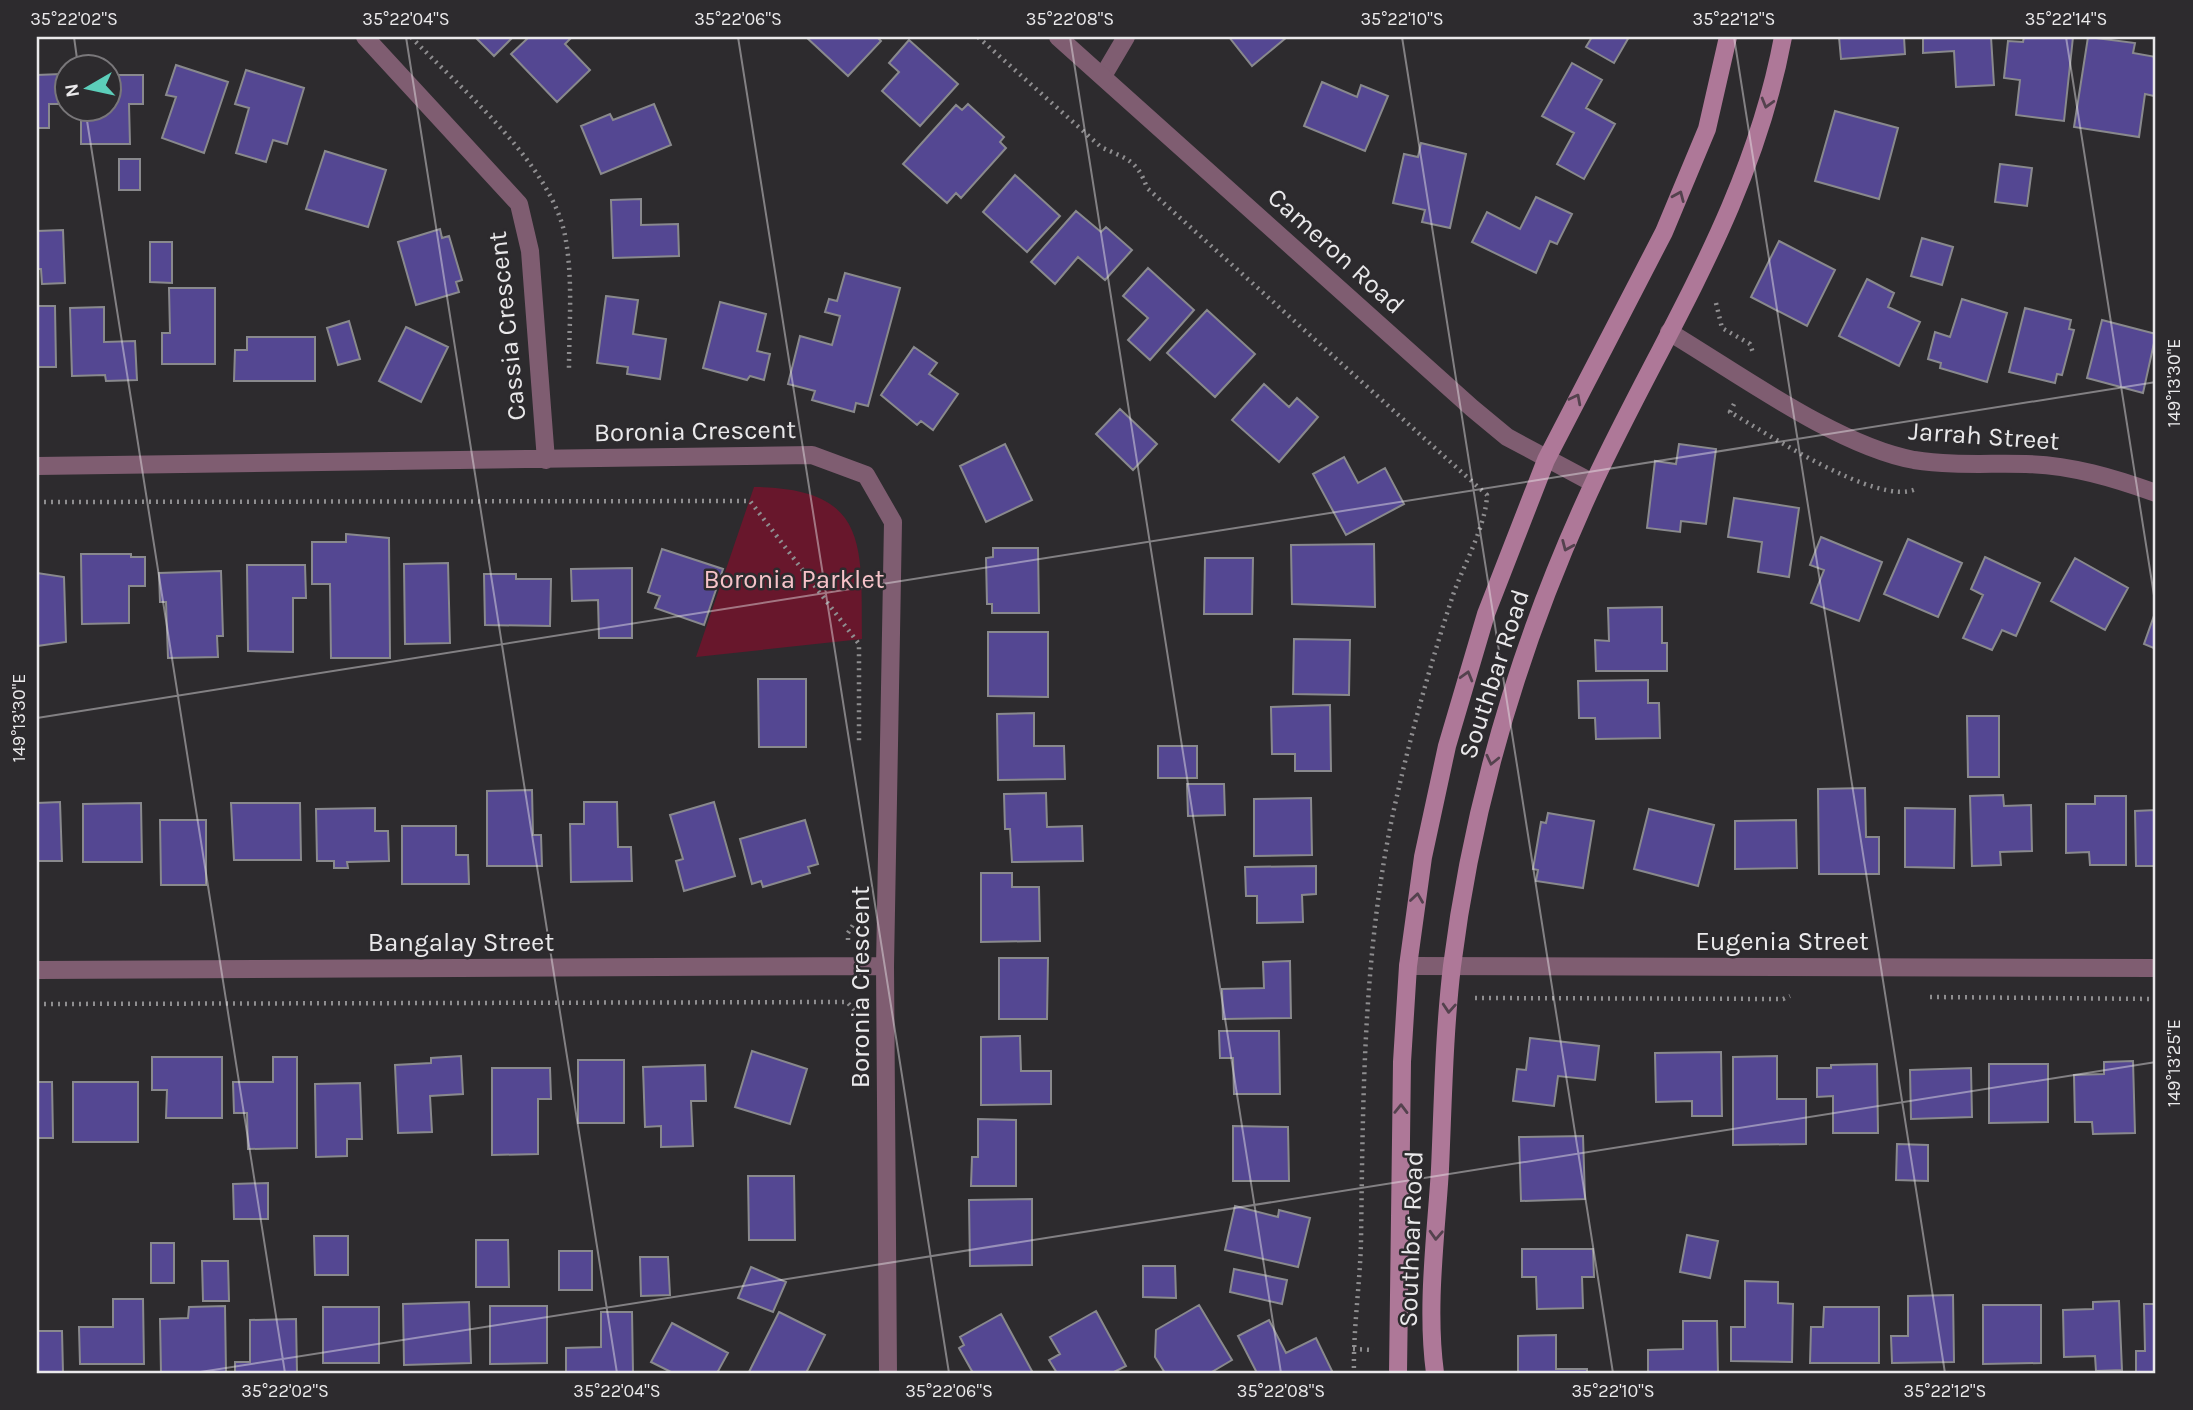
<svg xmlns="http://www.w3.org/2000/svg" width="2193" height="1410" font-family="Karla,sans-serif">
<rect width="100%" height="100%" fill="#2d2b2e"/>
<path fill="#68172c" d="M754 487C870 488 861 546 862 639L696 657Z"/>
<path fill="#544792" stroke="#89898d" stroke-width="2" d="M475 37H513L494 56Z
M529 37H572L565 44 590 70 557 102 511 54Z
M806 37H877L881 41 848 76Z
M1229 37H1287L1252 66Z
M1592 37H1629L1614 63 1586 47Z
M1839 37H1904L1905 54 1841 59Z
M1923 37H1991L1994 85 1956 87 1954 51 1923 53Z
M2024 37H2073L2064 121 2016 115 2020 80 2004 78 2008 41 2023 42Z
M2088 37 2135 43 2133 53 2156 57 2154 96 2145 94 2139 137 2074 127Z
M909 40 958 84 920 126 882 91 899 72 889 63Z
M1572 63 1602 80 1586 108 1615 124 1584 179 1557 164 1574 133 1542 116Z
M176 65 228 82 204 153 162 138 176 97 166 95Z
M246 70 304 88 287 144 273 140 266 162 236 153 249 108 235 104Z
M61 74 62 104H49V128H37V75Z
M108 75H143V104H129L130 144H81V108H108Z
M1322 82 1357 97 1361 85 1388 96 1365 151 1304 126Z
M654 104 671 145 601 174 581 126 610 114 613 120Z
M968 104 1004 137 1000 142 1006 148 961 198 956 193 947 203 903 164 956 105 962 110Z
M1835 111 1898 128 1879 199 1815 181Z
M1421 143 1466 154 1450 228 1422 222 1425 210 1393 203 1404 154 1418 157Z
M325 151 386 170 368 227 306 209Z
M119 159H140V190H119Z
M2000 164 2032 168 2027 206 1995 202Z
M1015 175 1060 216 1027 252 983 212Z
M1536 197 1572 214 1557 244 1550 241 1536 273 1472 242 1487 212 1520 229Z
M641 199V225L678 224 679 256 613 258 611 200Z
M1076 211 1101 232 1106 227 1132 250 1105 280 1078 257 1055 284 1031 262Z
M440 229 442 238 449 236 462 280 456 282 459 292 416 305 398 242Z
M63 230 65 283 42 284 41 269H37V231Z
M1922 238 1953 247 1942 285 1911 276Z
M1779 241 1835 270 1807 326 1751 297Z
M150 242H172V283L150 282Z
M1148 268 1194 310 1150 360 1128 340 1148 318 1123 296Z
M845 273 900 288 868 406 856 403 854 412 812 400 815 391 788 384 800 336 832 345 840 316 825 312 829 299 837 301Z
M1867 279 1894 293 1888 307 1920 322 1899 366 1839 336Z
M169 288H215V364H162V333H170Z
M606 296 638 300 633 334 666 339 660 379 627 374 628 367 597 363Z
M1962 299 2007 313 1987 382 1940 368 1941 363 1928 359 1935 332 1950 337Z
M720 302 766 314 757 351 770 354 764 380 750 376 747 380 703 368Z
M37 306H55L56 367H37Z
M104 307V342L135 341 137 380 106 381 105 375 72 376 70 308Z
M2025 308 2071 320 2069 329 2074 330 2062 375 2057 374 2055 383 2009 372Z
M1207 310 1255 354 1215 397 1167 353Z
M2102 320 2156 334 2143 393 2087 378Z
M349 321 360 359 338 365 327 328Z
M406 327 448 347 421 402 379 381Z
M247 337H315V381H234L235 350H247Z
M914 347 937 363 929 374 958 394 933 430 921 421 917 425 881 395Z
M1264 384 1289 407 1297 398 1318 417 1279 462 1232 420Z
M1120 409 1157 444 1133 470 1096 434Z
M1005 444 1032 500 986 522 960 466Z
M1679 444 1716 449 1706 524 1681 521 1680 532 1647 528 1655 461 1676 464Z
M1344 457 1358 483 1385 468 1404 504 1346 535 1313 474Z
M1734 498 1799 508 1789 577 1758 572 1762 542 1728 537Z
M346 534 389 538 390 658H331L330 584H312V542H346Z
M1821 537 1882 562 1859 621 1811 603 1824 570 1810 565Z
M1908 539 1962 563 1938 617 1884 594Z
M1374 544 1375 607 1292 604 1291 545Z
M993 548H1038L1039 613H992V604H987L986 558 993 557Z
M662 549 723 569 704 625 655 608 660 596 648 592Z
M81 554H131V557H145V586H129V623L82 624Z
M1985 557 2040 583 2016 636 2002 630 1992 650 1963 638 1983 595 1971 589Z
M1205 558H1253L1252 614H1204Z
M2075 558 2128 588 2105 630 2051 601Z
M448 563 450 643 405 644 404 564Z
M247 565H305L306 598H293V652L248 651Z
M632 568V638H599L598 600 572 601 571 569Z
M221 571 223 636H217L218 657 168 658 166 602H160L159 573Z
M37 573 64 577 66 642 37 646Z
M484 574H516V579H551L550 626 485 625Z
M1662 607V643H1667V671H1596L1595 640 1609 641 1608 608Z
M2156 610V649L2144 644Z
M988 632H1048V697L988 696Z
M1294 639 1350 640 1349 695 1293 694Z
M758 679H806V747H759Z
M1648 680V703H1659L1660 738 1596 739 1595 718H1579L1578 681Z
M1330 705 1331 771H1295V754H1272L1271 707Z
M1034 713V746H1064L1065 779 998 780 997 714Z
M1967 716H1999V777H1968Z
M1158 746H1197V778H1158Z
M1187 784H1224L1225 815 1188 816Z
M1865 788 1866 837H1879V874H1819L1818 789Z
M532 790 533 835H541L542 866H487V791Z
M1046 793 1047 827 1082 826 1083 861 1012 862 1010 829H1005L1004 794Z
M2003 795 2004 806 2031 805 2032 851 2000 852 2001 865 1972 866 1970 796Z
M2095 796H2126V865H2090L2089 852 2066 853V804H2095Z
M1311 798 1312 855 1254 856V799Z
M60 802 62 861H37V803Z
M584 802H617L618 847H631L632 881 571 882 570 824H584Z
M714 802 735 876 684 891 676 861 683 859 670 815Z
M141 803 142 862H83V804Z
M231 803H300L301 860H234Z
M375 808V831H388L389 861 347 862 348 868H334V861H317L316 809Z
M1905 808 1955 809 1954 868 1905 867Z
M1649 809 1714 825 1698 886 1634 869Z
M2156 810V866H2136L2135 811Z
M1548 813 1594 821 1583 888 1536 881 1538 870 1533 869 1541 822 1546 823Z
M160 820H206V885H161Z
M805 820 818 864 808 867 810 873 763 887 761 881 752 884 740 839Z
M1796 820 1797 868 1735 869V821Z
M402 826H456V855H468L469 884H402Z
M1316 866V894L1302 895 1303 922 1257 923V896H1246L1245 867Z
M981 873H1012V887H1039L1040 941 981 942Z
M999 958H1048L1047 1019H999Z
M1290 961 1291 1018 1223 1019 1222 989 1264 988 1263 962Z
M1219 1031H1279L1280 1094H1234L1233 1058H1220Z
M1020 1036 1021 1071H1051V1104L981 1105V1037Z
M1530 1038 1599 1046 1595 1080 1558 1076 1554 1106 1513 1101 1517 1069 1526 1070Z
M752 1051 807 1069 790 1124 735 1107Z
M1721 1052 1722 1116H1692V1101L1656 1102 1655 1053Z
M461 1056 463 1094 430 1096 432 1132 398 1133 395 1065 431 1063V1058Z
M1777 1056V1099H1806V1144L1733 1145V1057Z
M152 1057H222V1118H166L167 1090H152Z
M273 1057H297V1148L248 1149 247 1113H234L233 1082H273Z
M578 1060H624V1123H578Z
M2133 1061 2135 1133 2093 1134 2092 1122H2075L2074 1075 2104 1074V1062Z
M1877 1064 1878 1133H1833V1096L1817 1097V1068H1831V1065Z
M1989 1064H2048V1122L1989 1123Z
M705 1065 706 1101H691L693 1146 661 1147V1126L645 1127 643 1067Z
M492 1068H550L551 1099H538V1154L492 1155Z
M1971 1068 1972 1117 1911 1119 1910 1070Z
M37 1082H52L53 1138H37Z
M73 1082H138V1142H73Z
M360 1083 362 1139H347V1156L316 1157 315 1084Z
M978 1119 1016 1120V1186H971L972 1157H978Z
M1233 1126 1288 1127 1289 1181H1233Z
M1583 1136 1585 1199 1521 1201 1519 1137Z
M1897 1144 1928 1145V1181L1896 1180Z
M748 1176H794L795 1240H749Z
M268 1183V1219H234L233 1184Z
M1032 1199V1265L970 1266 969 1200Z
M1235 1206 1278 1217 1279 1210 1310 1218 1298 1267 1225 1250Z
M1687 1235 1718 1241 1710 1278 1680 1272Z
M314 1236H348V1275H315Z
M476 1240H508L509 1287H476Z
M151 1243H174V1283H151Z
M1522 1249H1593L1594 1277H1582L1583 1308 1537 1309 1536 1277H1522Z
M559 1251H592V1290H559Z
M640 1257H668L670 1295 641 1296Z
M202 1261H228L229 1301H203Z
M1143 1266H1175L1176 1298 1143 1297Z
M751 1267 786 1282 773 1312 738 1298Z
M1234 1269 1287 1280 1282 1304 1230 1292Z
M1745 1281 1778 1282V1303L1793 1304 1792 1362 1731 1361V1327H1745Z
M1953 1295 1954 1362 1892 1363 1891 1336H1908V1296Z
M113 1299H143L144 1364H80L79 1327H113Z
M2119 1301 2122 1370 2096 1371 2095 1356 2064 1357 2063 1310 2093 1309V1302Z
M469 1302 471 1363 404 1365 403 1304Z
M2144 1304H2156V1373H2136V1351H2145Z
M1199 1305 1232 1360 1210 1373H1165L1155 1357 1156 1330Z
M1983 1305H2041V1363L1983 1364Z
M225 1306 226 1373H161L160 1319 188 1318 189 1307Z
M490 1306H547V1363L490 1364Z
M323 1307H379V1363H323Z
M1824 1307H1879V1363H1810L1811 1327H1823Z
M1096 1311 1126 1366 1112 1373H1057L1049 1360 1060 1354 1050 1337Z
M601 1312H632L633 1373H566V1348L601 1347Z
M779 1312 825 1335 806 1373H752L749 1372Z
M1001 1314 1033 1373H973L959 1348 964 1345 960 1337Z
M296 1319 297 1373H235V1362H250V1320Z
M1269 1320 1286 1353 1316 1338 1333 1373H1257L1238 1336Z
M1683 1321H1717L1718 1373H1648V1350L1683 1349Z
M672 1323 728 1353 717 1373H673L651 1362Z
M37 1331H62L63 1373H37Z
M1556 1335V1369H1587V1373H1518V1336Z"/>
<g fill="none" stroke-linecap="round" stroke-linejoin="round">
<path stroke="#8f8e90" stroke-width="4.5" stroke-dasharray="2 5" stroke-linecap="butt" d="M411 37C462 90 555 167 566 241 573 283 569 327 569 369
M978 37 1101 147C1126 159 1137 159 1147 188L1487 495C1486 526 1463 566 1453 595 1430 665 1410 737 1394 809 1363 951 1363 1097 1361 1241 1360 1285 1353 1329 1354 1373
M1716 303 1722 328 1750 344 1753 353
M1734 404 1730 412C1766 433 1878 507 1916 489
M37 502 750 501 859 644V744
M848 940V933L858 917
M1930 997 2156 999
M1475 998 1783 999 1790 996
M37 1004 847 1002 857 1013
M1353 1349 1374 1350"/>
<path stroke="#7f5d71" stroke-width="18" d="M365 37 519 204 530 251 546 460
M1103 76 1126 37
M1669 332C1738 373 1837 446 1914 460 1952 466 1989 463 2026 464 2071 465 2114 478 2156 493
M37 466 812 455 866 475 893 522 885 966 888 1373
M1408 966 2156 968
M37 970 885 966"/>
<path stroke="#7f5d71" stroke-width="18" d="M1058 37 1472 408 1507 437 1593 483"/>
<path stroke="#ae7898" stroke-width="18" d="M1398 1373 1402 1062 1408 966 1423 857 1447 746 1486 614 1546 460 1664 232 1707 129 1728 37
M1435 1373C1426 1307 1436 1236 1440 1169 1443 1102 1444 1033 1452 966 1473 799 1523 634 1594 482 1665 331 1752 204 1783 37"/>
</g>
<defs><path id="oneway-chevron" d="M-2-3.5L2.5 0L-2 3.5" fill="none" stroke-width="1.6" stroke-linecap="round" stroke-linejoin="round" transform="scale(1.75)"/></defs>
<g stroke="#54424e">
<use href="#oneway-chevron" transform="translate(1767 103) rotate(106)"/>
<use href="#oneway-chevron" transform="translate(1679 196) rotate(-67)"/>
<use href="#oneway-chevron" transform="translate(1576 399) rotate(-63)"/>
<use href="#oneway-chevron" transform="translate(1567 546) rotate(113)"/>
<use href="#oneway-chevron" transform="translate(1467 676) rotate(-74)"/>
<use href="#oneway-chevron" transform="translate(1492 760) rotate(103)"/>
<use href="#oneway-chevron" transform="translate(1417 898) rotate(-82)"/>
<use href="#oneway-chevron" transform="translate(1449 1008) rotate(94)"/>
<use href="#oneway-chevron" transform="translate(1401 1109) rotate(-89)"/>
<use href="#oneway-chevron" transform="translate(1436 1235) rotate(93)"/>
</g>
<path fill="none" stroke="#eae9eb" stroke-width="2" stroke-opacity="0.45" d="M74 37 78 66M406 37 617 1373M738 37 949 1373M1070 37 1281 1373M1402 37 1613 1373M1734 37 1945 1373M2066 37 2156 608M37 38 46 37M85 108 285 1373M37 718 2156 382M194 1373 2156 1062"/>
<g text-anchor="middle" dominant-baseline="central" stroke-width="5" stroke-linejoin="round" paint-order="stroke">
<g font-size="26" fill="#eae9eb" stroke="#2d2b2e">
<text transform="translate(1336 251) rotate(42)">Cameron Road</text>
<text transform="translate(507 326) rotate(-96)">Cassia Crescent</text>
<text transform="translate(695 431) rotate(-1)">Boronia Crescent</text>
<text transform="translate(1984 436) rotate(4)">Jarrah Street</text>
<text transform="translate(1494 674) rotate(-72)">Southbar Road</text>
<text x="1782" y="941">Eugenia Street</text>
<text x="461" y="942">Bangalay Street</text>
<text transform="translate(860 987) rotate(-90)">Boronia Crescent</text>
<text transform="translate(1411 1239) rotate(-88)">Southbar Road</text>
</g>
<g font-size="26" fill="#f6c3c9" stroke="#2d2b2e">
<text x="794" y="579">Boronia Parklet</text>
</g>
</g>
<rect width="2193" height="1410" fill="none" stroke="#2d2b2e" stroke-width="77"/>
<g transform="translate(88 88) rotate(261)"><circle r="33" fill="#2d2b2e" stroke="#79777a" stroke-width="2"/>
<path d="M0-5L12 26L0 18L-12 26Z" fill="#5cceba"/>
<text y="-10" font-size="19" font-weight="bold" text-anchor="middle" fill="#eae9eb">N</text>
</g>
<rect x="38" y="38" width="2116" height="1334" fill="none" stroke="#eae9eb" stroke-width="2.5"/>
<g font-size="18" text-anchor="middle" fill="#eae9eb">
<text x="74" y="25">35°22'02"S</text>
<text x="406" y="25">35°22'04"S</text>
<text x="738" y="25">35°22'06"S</text>
<text x="1070" y="25">35°22'08"S</text>
<text x="1402" y="25">35°22'10"S</text>
<text x="1734" y="25">35°22'12"S</text>
<text x="2066" y="25">35°22'14"S</text>
<text transform="translate(2174 383) rotate(-90)" y="6">149°13'30"E</text>
<text transform="translate(19 718) rotate(-90)" y="6">149°13'30"E</text>
<text transform="translate(2174 1063) rotate(-90)" y="6">149°13'25"E</text>
<text x="285" y="1397">35°22'02"S</text>
<text x="617" y="1397">35°22'04"S</text>
<text x="949" y="1397">35°22'06"S</text>
<text x="1281" y="1397">35°22'08"S</text>
<text x="1613" y="1397">35°22'10"S</text>
<text x="1945" y="1397">35°22'12"S</text>
</g>
</svg>
